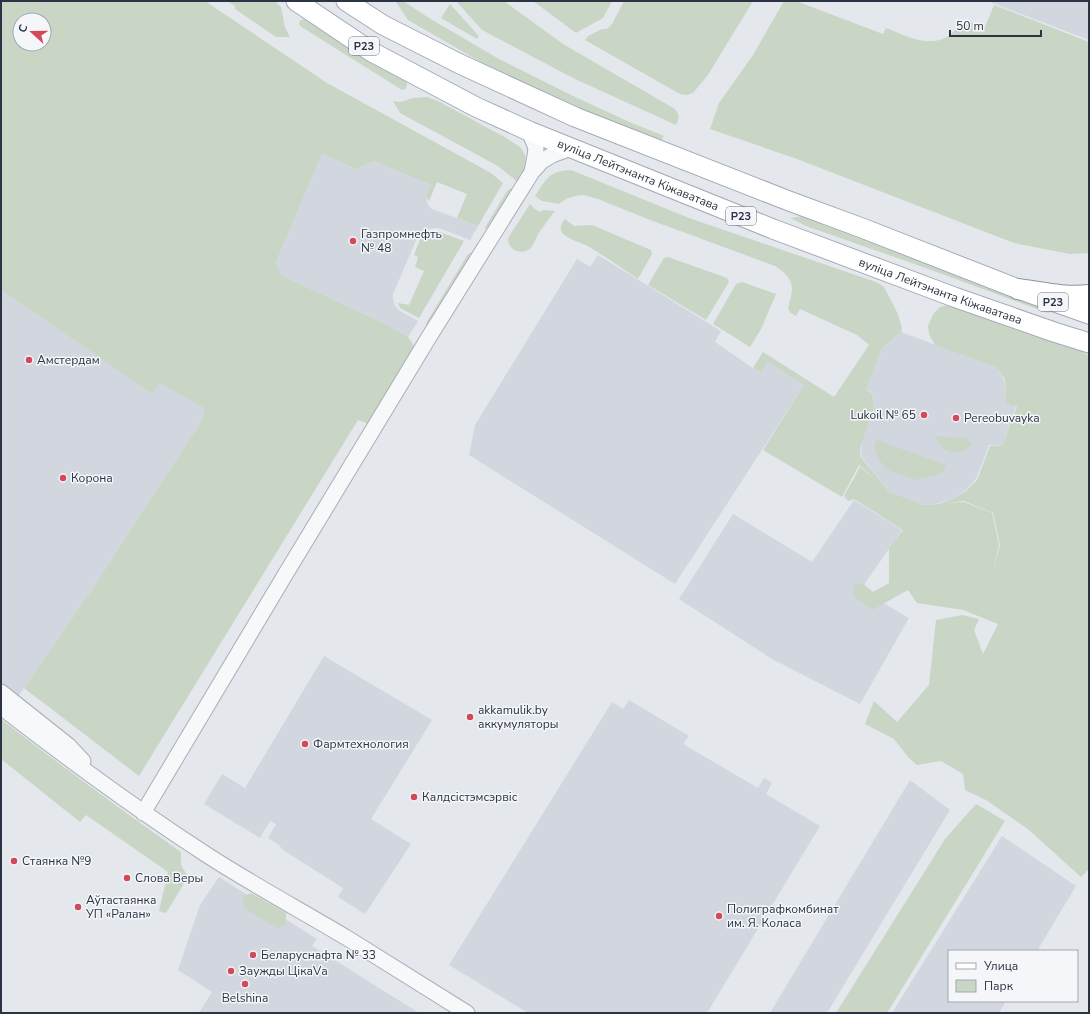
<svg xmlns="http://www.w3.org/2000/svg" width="1090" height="1014" font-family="'Nunito Sans',sans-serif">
<rect width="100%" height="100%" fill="#e4e7ec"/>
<path fill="#d2d6de" d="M987 1H1089V40Z
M322 154 356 169 374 161 431 185 426 197 427 202 429 206 432 209 478 226 470 240 439 228 425 229 420 233 417 238 393 294V299L395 306 400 311 418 321 408 337 385 324 281 275 276 262Z
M598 255 721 331 715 342 760 373 768 362 804 385 675 584 469 455 475 425 577 259 590 267Z
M1 290 152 394 160 383 203 408 204 417 91 591 24 688 15 700 1 689Z
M901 332 996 367 1004 379 1006 393 1005 403 1016 405 1002 446 989 445 976 479 966 490 951 500 936 504 922 505 888 491 862 457 861 451 862 442 874 409 872 392 866 390 882 348Z
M854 500 902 530 868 579 861 590 909 618 860 704 772 659 679 599 733 514 812 562Z
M324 656 432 720 371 819 411 844 365 914 338 897 343 888 283 850 278 844 268 838 276 824 270 821 260 838 204 804 222 774 245 788Z
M629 700 689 736 683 744 758 788 764 778 772 783 766 794 820 826 707 1013H528L449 965 612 702 623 709Z
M910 780 950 810 827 1013H770Z
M1002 836 1076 886 1037 951H949V1001H1006L999 1013H892Z
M219 877 317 939 312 946 419 1013H199L212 992 178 970 200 905Z"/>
<path fill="#c9d6c5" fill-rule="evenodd" d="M1 1H205L327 83 491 173 503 183 478 226 457 218 467 194 437 182 429 201 426 197 431 185 374 161 356 169 322 154 276 262 281 275 385 324 408 337 414 346 415 352 376 419 367 423 358 420 139 776 24 688 91 591 204 417 203 408 160 383 152 394 1 290ZM20 20H44V44H20Z
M227 1H275L281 7 285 27 290 37H276L235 9V6Z
M396 1H403L429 18 499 59 571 95 627 121 664 136 660 142 533 90 486 65 408 20 396 2Z
M456 1H504L563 44 675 109C680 115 679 119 676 125L575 79 482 30Z
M533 1H612L603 18 576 33Z
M624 1H753L708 75 693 93 687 95 680 94 585 40 588 36 602 29H607L612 24Z
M784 1H796L883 34 886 28C905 35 927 48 947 37 953 34 958 26 962 20L968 21 985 27 994 5 1089 42V253L1070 254 1014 243 797 159 710 129 719 103 753 55Z
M450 4 479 36 477 39 441 18Z
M304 19 407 82V85L406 89 402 90 300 26 299 23 301 20Z
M427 97 438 101 508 139 521 148 525 155 526 161 525 171 519 183 498 166 400 113 393 101 401 102 413 98Z
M571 170 689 218 876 282 884 287 898 314 902 329 901 332 882 348 866 390 872 393 874 409 861 445 860 451 861 457 888 491 923 505 939 504 951 500 966 491 977 480 990 446H1002L1017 406 1005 403 1006 392 1005 379 996 367 935 345 929 334 928 326 931 319 934 313 940 307 951 304 1081 351 1089 356V869L1081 877 1029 830 986 800 965 790 963 774 941 761 917 765 908 757 894 739 865 724 874 701 897 722 929 685 936 620 962 615 979 619 974 630 983 654 998 624 963 610 992 574 963 610 917 603 908 590 872 610 854 597 853 585 862 583 873 592 889 583V548L903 530 854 499 848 501 844 496 860 467 876 480 859 465 842 497 763 450 804 385 768 362 761 373 753 368 763 352 834 397 869 345 857 335 800 309 796 316 791 313 788 309C789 303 792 295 792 289 792 278 783 271 775 266L645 218 598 199 584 195 575 196 566 199 559 204 542 201 535 196C546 179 549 171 571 170ZM964 501 993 513 1000 545 993 572 999 545 992 513 964 502 946 503Z
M511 188 515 191 492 226 484 229 507 191Z
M530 204 535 209 540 212 543 210 555 211C549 218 544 226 538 234 536 238 534 244 531 248 525 253 515 253 511 247 509 245 508 241 508 238Z
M804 216 826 226 923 259 1050 309 1051 312 1048 313 920 266 806 226 790 218Z
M565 219 574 226 592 225 651 250 652 254 638 279C623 269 607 258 591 248 584 243 569 240 563 234 559 229 561 223 565 219Z
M437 231 464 241 419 318 400 308 398 303 409 305 424 271 415 267 418 257 414 255 420 240 425 233Z
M474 251 475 255 433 322 425 325 468 254Z
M668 257 727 278 729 282 706 320 648 285 664 258Z
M742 282 776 294 761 329 750 347 713 324 736 284Z
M934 436 966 438 973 444C965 452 953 456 944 449 940 446 937 440 934 436Z
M877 440 946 465 944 469 940 474 915 480 888 470 878 459 875 450V444Z
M1 719C60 765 120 809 181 852V865L188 877 166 913 159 911 168 872 86 815 80 822 1 759Z
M976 804 1005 821 887 1013H836L945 839Z
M251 893 286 913V923L278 929 244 908 242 897Z"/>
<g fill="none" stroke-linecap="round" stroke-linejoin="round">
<defs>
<path id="tertiary" d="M529 131 536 148 535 156 532 172
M1 692 69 746 83 761
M1 707C68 759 136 809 207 855 252 884 300 910 347 938 387 963 427 988 467 1013
M143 813 285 575 429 337 532 172 542 161 552 155 571 148"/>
<g id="primary">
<path id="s1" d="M296 1 372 52 476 107 529 131 773 229 954 297 1054 332 1089 343"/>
<path d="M346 1 383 25 460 64 575 117 789 201 862 228 1018 289 1089 314"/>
</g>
<path id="trunk" d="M1018 289C1040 292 1067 298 1089 295"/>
</defs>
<use href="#tertiary" stroke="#a9aeb7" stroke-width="17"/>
<use href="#primary" stroke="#a3abb8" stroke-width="21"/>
<use href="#trunk" stroke="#8b94a3" stroke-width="22"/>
<use href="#tertiary" stroke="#f7f8fa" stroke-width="15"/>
<use href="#primary" stroke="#fff" stroke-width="19"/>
<use href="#trunk" stroke="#fff" stroke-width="20"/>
</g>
<g fill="#d1495b" stroke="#f4f6f9" stroke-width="1.5">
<circle cx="353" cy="241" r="4"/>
<circle cx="29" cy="360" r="4"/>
<circle cx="924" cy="415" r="4"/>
<circle cx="956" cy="418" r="4"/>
<circle cx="63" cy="478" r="4"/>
<circle cx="470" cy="717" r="4"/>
<circle cx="305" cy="744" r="4"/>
<circle cx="414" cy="797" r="4"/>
<circle cx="14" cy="861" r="4"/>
<circle cx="127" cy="878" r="4"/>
<circle cx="78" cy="907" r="4"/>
<circle cx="719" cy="916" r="4"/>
<circle cx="253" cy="955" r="4"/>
<circle cx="231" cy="971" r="4"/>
<circle cx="245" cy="984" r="4"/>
</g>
<g text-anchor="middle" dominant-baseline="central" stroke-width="3" stroke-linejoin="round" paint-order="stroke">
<g fill="#f4f6f9" stroke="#676e7b" stroke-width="1">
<rect x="349" y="37" width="30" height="18" rx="3"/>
<rect x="726" y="207" width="30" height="18" rx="3"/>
<rect x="1038" y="293" width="30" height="18" rx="3"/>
</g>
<g font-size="11" font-weight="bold" fill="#2b3445">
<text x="364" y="46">Р23</text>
<text x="741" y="216">Р23</text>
<text x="1053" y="302">Р23</text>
</g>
<g font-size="12" fill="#2b3445" stroke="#f4f6f9">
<text stroke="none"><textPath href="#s1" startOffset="385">вуліца Лейтэнанта Кіжаватава</textPath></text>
<text stroke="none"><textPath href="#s1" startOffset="709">вуліца Лейтэнанта Кіжаватава</textPath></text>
</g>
<g font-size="12" fill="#2b3445" stroke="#f4f6f9" text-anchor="start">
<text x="361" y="234">Газпромнефть<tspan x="361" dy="14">№ 48</tspan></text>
<text x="37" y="360">Амстердам</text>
<text x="916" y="415" text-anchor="end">Lukoil № 65</text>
<text x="964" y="418">Pereobuvayka</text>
<text x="71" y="478">Корона</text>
<text x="478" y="710">akkamulik.by<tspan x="478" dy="14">аккумуляторы</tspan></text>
<text x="313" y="744">Фармтехнология</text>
<text x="422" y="797">Калдсістэмсэрвіс</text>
<text x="22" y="861">Стаянка №9</text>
<text x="135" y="878">Слова Веры</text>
<text x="86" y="900">Аўтастаянка<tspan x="86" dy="14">УП «Ралан»</tspan></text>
<text x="727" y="909">Полиграфкомбинат<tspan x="727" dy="14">им. Я. Коласа</tspan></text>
<text x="261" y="955">Беларуснафта № 33</text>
<text x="239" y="971">Заужды ЦікаVа</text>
<text x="245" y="998" text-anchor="middle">Belshina</text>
</g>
</g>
<rect width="1090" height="1014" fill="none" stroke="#2b3445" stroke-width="4"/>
<rect x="948" y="950" width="130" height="52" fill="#f4f6f9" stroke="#a4a8b1"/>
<rect x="956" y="963" width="20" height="6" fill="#ffffff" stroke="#a4a8b1"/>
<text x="984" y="970" font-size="12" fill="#2b3445">Улица</text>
<rect x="956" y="980" width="20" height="12" fill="#c9d6c5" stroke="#a4a8b1"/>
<text x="984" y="990" font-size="12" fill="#2b3445">Парк</text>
<g transform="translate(32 32) rotate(291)"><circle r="19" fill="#f4f6f9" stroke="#a4a8b1"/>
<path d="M0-3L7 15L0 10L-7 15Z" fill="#d1495b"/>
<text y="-6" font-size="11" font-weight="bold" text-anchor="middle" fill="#2b3445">С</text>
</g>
<path d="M950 30v6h91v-6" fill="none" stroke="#2b3445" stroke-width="2"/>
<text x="956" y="30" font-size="12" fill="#2b3445" stroke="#f4f6f9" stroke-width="3" paint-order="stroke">50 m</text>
</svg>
